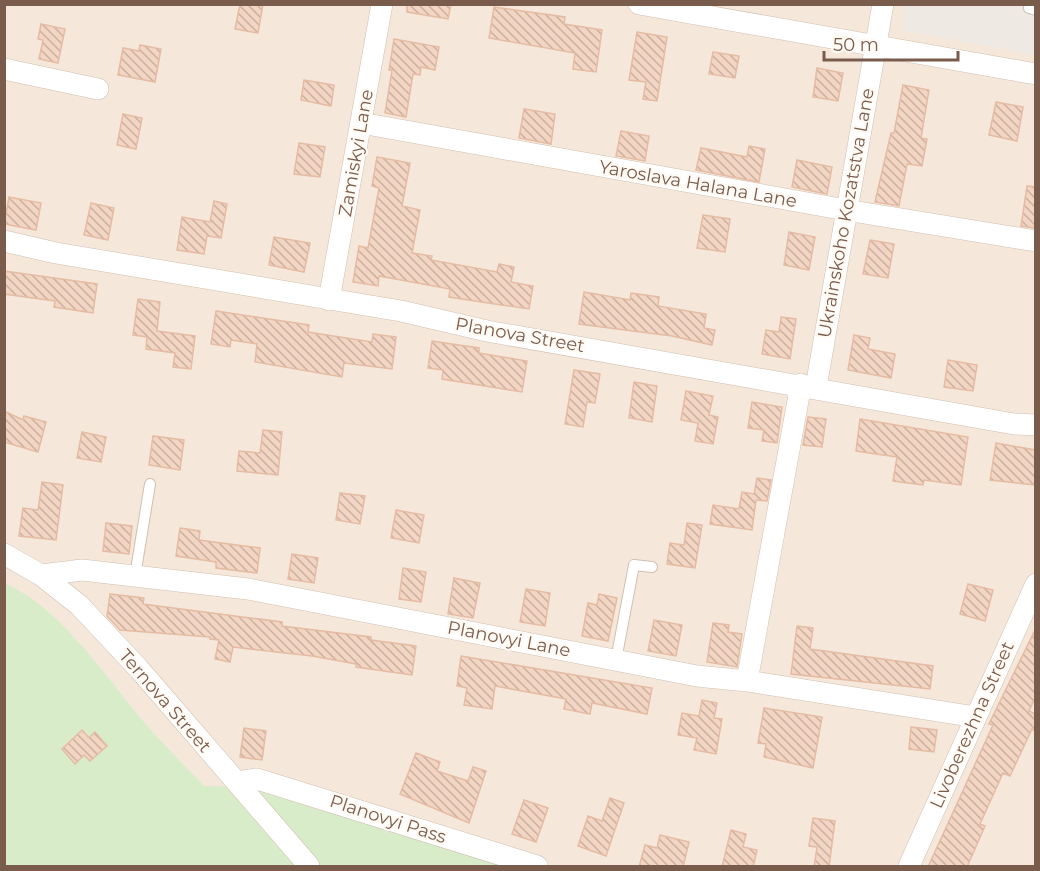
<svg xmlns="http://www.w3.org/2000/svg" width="1040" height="871" font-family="Montserrat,sans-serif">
<defs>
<pattern id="building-back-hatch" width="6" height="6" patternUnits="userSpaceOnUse" patternTransform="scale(1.5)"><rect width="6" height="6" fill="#f3d5c3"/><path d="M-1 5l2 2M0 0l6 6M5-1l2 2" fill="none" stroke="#cab0a1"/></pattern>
</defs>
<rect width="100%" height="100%" fill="#fdf6ec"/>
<path fill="#f5e8da" d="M5 5H1035V866H5Z"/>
<path fill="#efe9e4" d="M906 5H1035V55L901 30Z"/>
<path fill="#d8ecc9" d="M4 583C57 605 103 672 138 715 159 740 182 763 204 786L254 787 512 866H5Z"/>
<path fill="url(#building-back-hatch)" stroke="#e6bba3" stroke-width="1.5" d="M240 4H263L258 33 235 29Z
M407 4H451L448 19 407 12Z
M494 7 565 17 564 24 602 30 596 72 573 69 575 53 489 38Z
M41 24 65 29 58 63 39 59 43 40 38 39Z
M637 32 667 37 657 101 643 99 646 82 629 80Z
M394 39 439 47 435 70 421 67 420 75 413 74 406 117 385 113 392 70H389Z
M140 45 161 49 155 82 118 75 123 48 139 51Z
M713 52 739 56 735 78 709 74Z
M817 68 843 73 838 101 813 97Z
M304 80 334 85 331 106 301 100Z
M903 85 929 90 921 138 927 139 922 166 907 164 899 206 875 202 891 133H894Z
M996 102 1023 107 1017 141 989 135Z
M524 109 555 114 551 144 519 138Z
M123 114 142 118 136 149 117 145Z
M621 131 649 136 645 161 616 156Z
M299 143 325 147 320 177 294 174Z
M749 146 765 149 759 182 696 170 701 148 747 157Z
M377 157 410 163 402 206 420 210 412 253 432 256 431 260 497 272 499 264 514 267 511 282 533 286 529 309 449 297 450 289 379 276 378 286 353 282 359 246 368 248 379 188 372 186Z
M797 160 832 167 827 194 792 187Z
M1027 186 1035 187V228L1021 226Z
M9 197 41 203 36 230 4 224Z
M214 201 227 204 221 238 207 236 204 254 177 250 182 217 210 222Z
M91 203 114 208 108 240 84 235Z
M703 215 730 219 725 252 697 248Z
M789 232 815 237 809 270 784 265Z
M274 237 310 243 304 272 269 265Z
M870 240 894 244 888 278 863 274Z
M4 271 97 284 93 313 54 307 55 301 4 294Z
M584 292 630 300 631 293 659 297 658 306 706 314 704 328 715 330 712 345 672 336 579 324Z
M138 299 160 302 157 331 195 336 191 369 173 367 175 353 146 349 147 337 133 335Z
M216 311 309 325 308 332 372 342 373 334 396 337 392 369 344 363 342 377 255 362 257 344 231 340 230 347 211 344Z
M781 317 796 319 790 359 762 354 766 330 779 332Z
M854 335 870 338 868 349 895 354 891 378 848 370Z
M432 341 479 348V353L527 361 522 392 442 379 443 370 428 368Z
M948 360 977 365 973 391 944 387Z
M574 370 600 374 595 403 587 402 583 427 565 424Z
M634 382 657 386 652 422 629 418Z
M686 391 713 396 709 415 718 417 713 444 695 441 698 423 681 420Z
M752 402 782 407 777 443 762 441 764 430 748 428Z
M4 411 23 420 24 416 46 422 38 452 4 442Z
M808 417 826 419 822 447 803 445Z
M860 419 968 437 961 485 924 480 923 485 893 481 897 457 856 451Z
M263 430 282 432 278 475 237 471 239 451 260 453Z
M82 432 106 437 101 462 77 458Z
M153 436 184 440 180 470 149 465Z
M996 443 1035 450V485L990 480Z
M757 478 771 480 767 501 756 500 752 530 710 524 713 505 739 509 742 492 754 494Z
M42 482 63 485 56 540 19 536 23 508 38 510Z
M340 493 365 496 360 524 336 520Z
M396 510 424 515 419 543 391 538Z
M106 523 132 526 129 554 103 551Z
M687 523 702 525 695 568 667 564 670 543 684 545Z
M180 528 200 531 199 540 260 548 257 573 216 568V562L176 556Z
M292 554 318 558 314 583 288 579Z
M403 568 426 572 421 602 399 599Z
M454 578 480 583 473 618 448 614Z
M968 584 993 590 985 621 960 614Z
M526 589 550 593 545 626 520 622Z
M110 594 144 598 143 604 282 622V626L371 637V640L416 646 412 675 356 667V664L312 656 233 647 230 662 215 659 219 640 210 639V637L120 630 107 616Z
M599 594 617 598 608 641 582 636 588 603 597 605Z
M654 620 682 625 676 656 648 651Z
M713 623 729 625 728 632 742 634 737 667 707 662Z
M797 626 813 628 810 649 933 666 930 689 791 674Z
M1035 630V698L1029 711 1035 714V731L1032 729 1010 776 1003 773 980 824 985 826 967 867H928L993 725 989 724Z
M461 656 652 688 647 714 592 703 590 714 564 709 566 699 495 686 492 709 464 705 467 688 457 686Z
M702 700 717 703 714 718 722 719 716 754 694 750 697 738 678 735 682 713 699 716Z
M764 708 822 717 813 768 764 757 766 744 758 743Z
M911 727 937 730 934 752 909 749Z
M244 728 266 731 262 760 240 757Z
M82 730 89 738 95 732 107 746 90 761 84 755 75 764 62 749Z
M416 753 440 762 437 771 468 781 473 767 486 771 469 823 400 794Z
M610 798 624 803 606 856 578 846 588 816 602 821Z
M524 800 548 808 536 842 512 834Z
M813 818 835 821 829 867H814L817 847 809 846Z
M731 830 746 834 743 847 757 850 753 867H722Z
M660 835 689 842 683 867H639L645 845 657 848Z"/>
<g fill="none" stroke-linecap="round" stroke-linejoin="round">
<defs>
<path id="service" d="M1030 4 1029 8 1036 10
M135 576 150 484
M616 660 634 565 652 567"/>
<path id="minor" d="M639 4 1036 74
M4 69 98 89
M361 123 846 210 1036 241
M4 241 56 253 401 311 487 331 1014 424 1036 425
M329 300 382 4
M816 387 883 4
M4 554 41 575 79 605 139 669 309 866
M41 575 82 570 248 589 697 676 747 681 976 717
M747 681 801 384
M237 782 257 779 537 866
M909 866 1036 584"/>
</defs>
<use href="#service" stroke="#d1beb0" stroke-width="12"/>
<use href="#minor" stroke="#d1beb0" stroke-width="22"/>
<use href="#service" stroke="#fff" stroke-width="10"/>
<use href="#minor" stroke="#fff" stroke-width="21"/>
</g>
<g text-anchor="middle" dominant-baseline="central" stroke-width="4.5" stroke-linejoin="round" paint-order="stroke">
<g font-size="18" fill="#7a5c4d" stroke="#fffaf3">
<text transform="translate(356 153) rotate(-80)">Zamiskyi Lane</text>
<text transform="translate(698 184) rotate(10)">Yaroslava Halana Lane</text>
<text transform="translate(846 213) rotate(-80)">Ukrainskoho Kozatstva Lane</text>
<text transform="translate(520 335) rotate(10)">Planova Street</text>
<text transform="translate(509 639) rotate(11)">Planovyi Lane</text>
<text transform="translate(165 701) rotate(49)">Ternova Street</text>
<text transform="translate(972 725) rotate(-66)">Livoberezhna Street</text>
<text transform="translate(388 819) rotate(18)">Planovyi Pass</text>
</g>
</g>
<rect width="1040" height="871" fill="none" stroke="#7a5c4d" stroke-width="12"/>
<path d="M824 51v9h134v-9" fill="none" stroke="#7a5c4d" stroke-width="3"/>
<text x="833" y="51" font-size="18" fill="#7a5c4d" stroke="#fffaf3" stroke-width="4.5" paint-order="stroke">50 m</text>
</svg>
